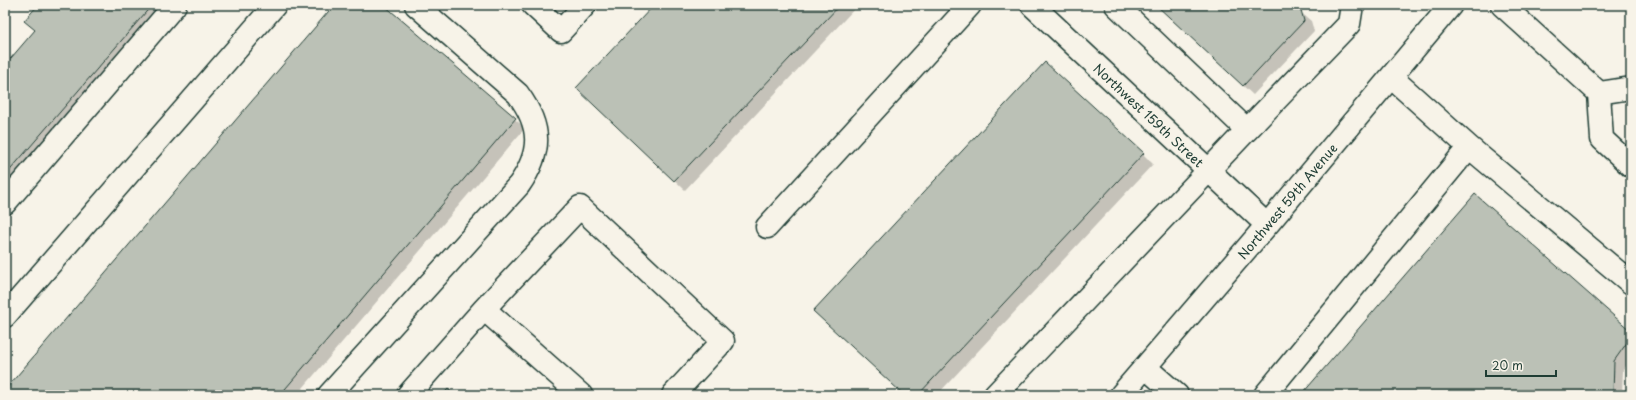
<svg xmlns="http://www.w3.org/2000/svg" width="1636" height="400" font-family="'Playpen Sans',sans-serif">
<rect width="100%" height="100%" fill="#f7f3e8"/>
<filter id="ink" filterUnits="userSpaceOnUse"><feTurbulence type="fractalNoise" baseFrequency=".025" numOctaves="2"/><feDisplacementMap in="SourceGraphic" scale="8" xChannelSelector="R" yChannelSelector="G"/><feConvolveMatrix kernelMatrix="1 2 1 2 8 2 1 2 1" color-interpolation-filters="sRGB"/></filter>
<g filter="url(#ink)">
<path fill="#0003" d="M40 5H170L5 197V67L36 31 26 21Z
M335 5H382L525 128 297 395H5V392Z
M655 5H858L685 190 587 98Z
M1156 5H1278L1286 12 1292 5 1311 21 1314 31 1253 95Z
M1143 154 1153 164 937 395H905Z
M1475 196 1631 332V360L1623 370 1622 395H1304Z"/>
<path fill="#bbc1b6" stroke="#1f3d34" d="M38 5H152L5 176V65L35 30 24 21Z
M334 5H384L516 118 280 395H5V390Z
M654 5H840L674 181 576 88Z
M1156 5H1280L1286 10 1291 5H1295L1301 10 1304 21 1243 86Z
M1045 62 1144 153 918 395H904L813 311Z
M1475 194 1631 331V337L1614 361 1613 395 1302 394Z
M448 389 455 395H442Z"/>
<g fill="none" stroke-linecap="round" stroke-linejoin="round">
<defs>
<path id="minor" d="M533 5 561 31 585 5
M1032 5 1267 225
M1502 5 1599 93 1602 139 1631 166
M1599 93 1631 88
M1247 130 1349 24 1352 5
M1469 147 1631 283
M5 203 175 5
M767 227 970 5
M484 309 580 207 723 341 673 395
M5 316 275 5
M1145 367 1177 395
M329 395 519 185C542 152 542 127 518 94L416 5
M408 395 484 309 581 395
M995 395 1247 130 1116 5
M1121 395 1267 225 1451 5
M1265 395 1469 147 1391 77"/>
</defs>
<use href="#minor" stroke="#1f3d34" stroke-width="25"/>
<use href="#minor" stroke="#f7f3e8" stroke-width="22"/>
</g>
</g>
<g text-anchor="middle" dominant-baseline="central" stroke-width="3.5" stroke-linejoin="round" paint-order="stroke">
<g font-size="13" fill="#1f3d34" stroke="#f7f3e8">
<text transform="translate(1149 115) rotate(43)">Northwest 159th Street</text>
<text transform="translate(1287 201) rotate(-50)">Northwest 59th Avenue</text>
</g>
</g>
<rect width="1636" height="400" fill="none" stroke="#f7f3e8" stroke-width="20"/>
<rect x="10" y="10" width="1616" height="380" fill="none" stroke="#1f3d34" stroke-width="1.5" filter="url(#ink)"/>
<path d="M1486 370v6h70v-6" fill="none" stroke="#1f3d34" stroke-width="2"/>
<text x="1492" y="370" font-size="12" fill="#1f3d34" stroke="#f7f3e8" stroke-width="3" paint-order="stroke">20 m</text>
</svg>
